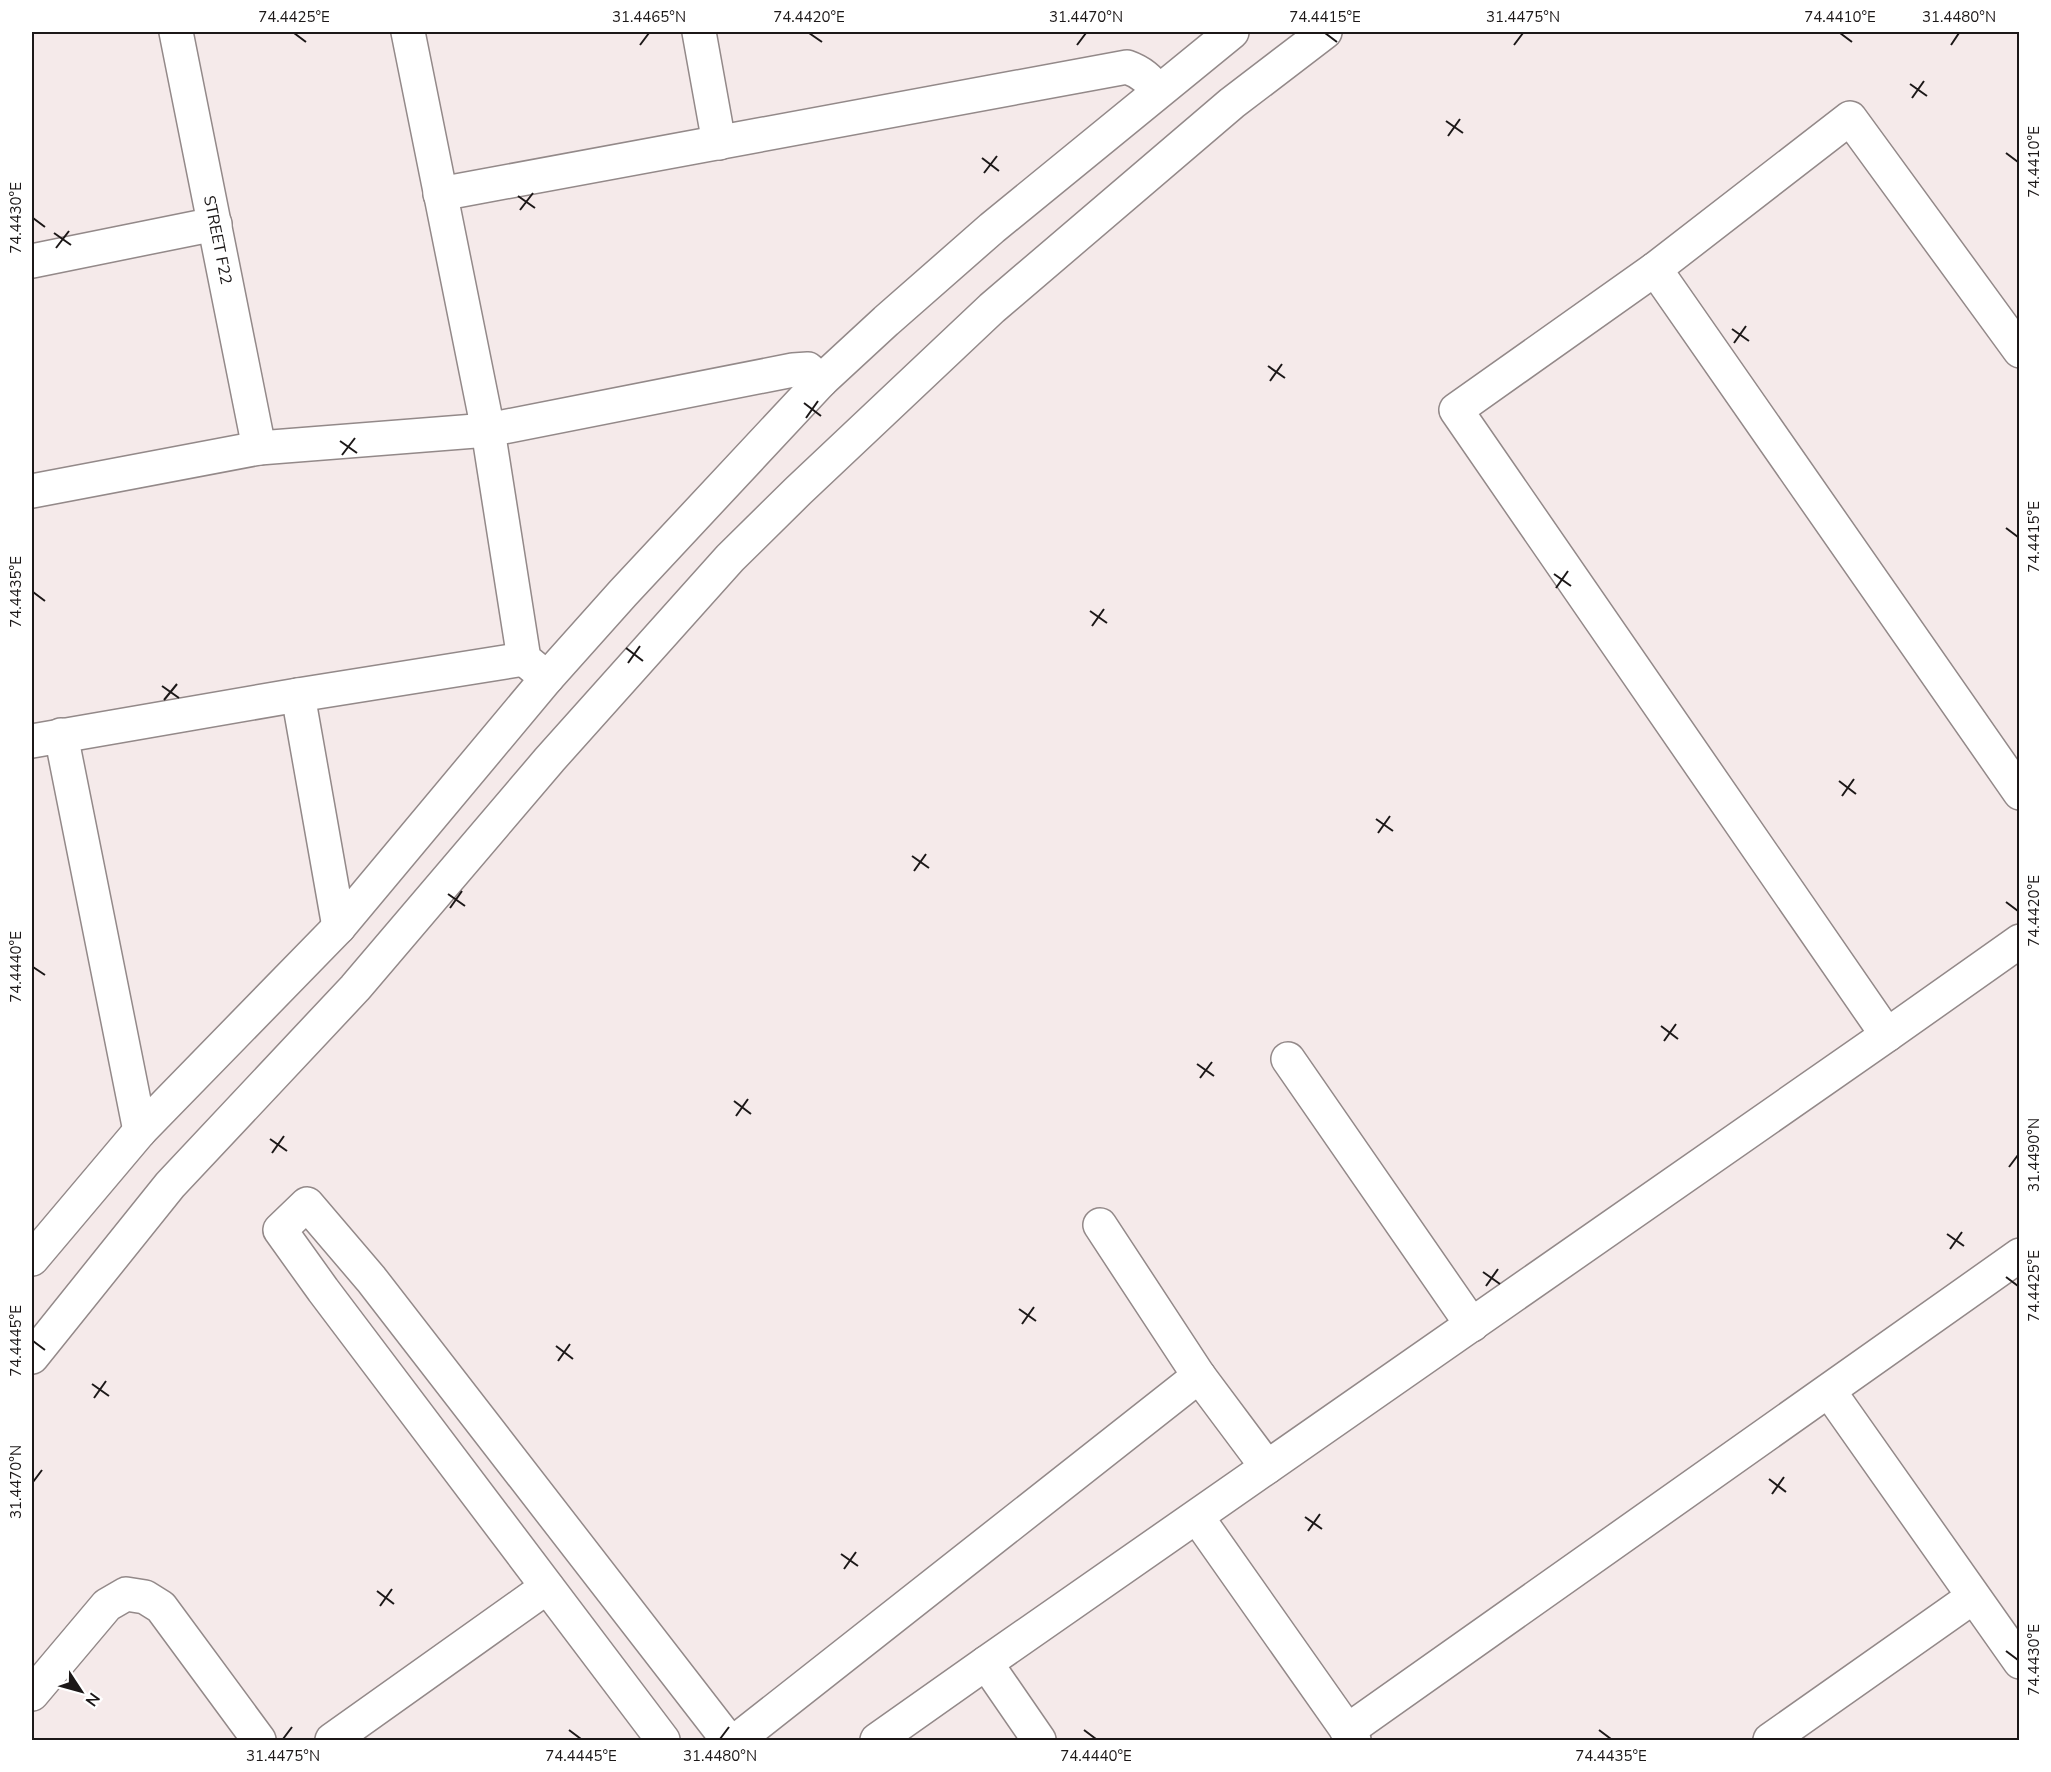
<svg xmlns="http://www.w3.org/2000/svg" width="2051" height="1772" font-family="'Nunito Sans',sans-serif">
<rect width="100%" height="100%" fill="#f5eaea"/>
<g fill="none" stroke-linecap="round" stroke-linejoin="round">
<defs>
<g id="street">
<path id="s1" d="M176 32 259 448"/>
<path d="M408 32 488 430 524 659 547 678"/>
<path d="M699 32 719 143"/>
<path d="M440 194 1127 67C1141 72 1149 79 1158 91"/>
<path d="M32 261 215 224"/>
<path d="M1655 269 2020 793"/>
<path d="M32 491 259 448 488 430 793 370 808 369 821 381"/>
<path d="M298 695 339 927"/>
<path d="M61 735 140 1131"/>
<path d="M32 741 298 695 524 659"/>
<path d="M1887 1035 1456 410 1655 269 1850 118 2020 351"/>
<path d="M1288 1059 1472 1325"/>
<path d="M1100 1225 1199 1376 1267 1467"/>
<path d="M32 1259 140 1131 339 927 547 678 623 593 821 381 886 321 992 228 1232 32"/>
<path d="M32 1357 170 1185 355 988 550 759 730 558 798 491 992 308 1232 103 1325 32"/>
<path d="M1829 1391 2020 1662"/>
<path d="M1197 1517 1354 1740"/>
<path d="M986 1663 1039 1740"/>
<path d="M32 1694 107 1605 126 1594 145 1597 161 1607 259 1740"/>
<path d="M1347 1731 2020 1255"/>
<path d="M332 1740 547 1587"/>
<path d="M663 1740 323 1290 280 1230 307 1204 371 1279 728 1740"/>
<path d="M737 1740 1199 1376"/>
<path d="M877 1740 986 1663 1887 1035 2020 941"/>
<path d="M1770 1740 1973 1597"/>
</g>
</defs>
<use href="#street" stroke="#938989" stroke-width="36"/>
<use href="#street" stroke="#fff" stroke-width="33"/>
</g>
<path fill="none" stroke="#1c1818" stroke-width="2" d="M294 33 306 42M809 33 822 42M1325 33 1337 42M1840 33 1852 42M640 45 649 33M1077 45 1086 33M1514 45 1523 33M1951 45 1959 33M1910 84 1927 96M1912 98 1924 81M1446 121 1463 133M1448 136 1460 119M2006 153 2018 162M982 158 999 171M984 173 997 156M518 196 535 208M520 210 533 193M33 218 45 227M54 233 71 245M56 248 69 231M1732 329 1749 341M1734 343 1746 326M1268 366 1285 378M1270 381 1282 364M804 403 821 416M806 418 818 401M340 441 357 453M342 455 355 438M2006 528 2018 537M1554 574 1571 586M1556 588 1568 571M33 592 45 601M1090 611 1107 623M1092 626 1104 609M626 648 643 661M628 663 640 646M162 686 179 698M164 700 177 684M1839 781 1856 794M1842 796 1854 779M1376 819 1393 831M1378 833 1390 816M912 856 929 868M914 871 926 854M448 894 465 906M2006 902 2018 911M450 908 462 891M33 967 45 975M1661 1026 1678 1039M1664 1041 1676 1024M1197 1064 1214 1076M1200 1078 1212 1062M734 1101 751 1114M736 1116 748 1099M270 1139 287 1151M272 1153 284 1136M2009 1167 2018 1155M1947 1234 1964 1246M1950 1249 1962 1232M1483 1272 1500 1284M2006 1277 2018 1286M1486 1286 1498 1269M1019 1309 1036 1321M1022 1324 1034 1307M33 1341 45 1350M556 1346 573 1359M558 1361 570 1344M92 1384 109 1396M94 1398 106 1381M1769 1479 1786 1492M33 1482 42 1470M1772 1494 1784 1477M1305 1517 1322 1529M1308 1531 1320 1514M841 1554 858 1566M844 1569 856 1552M377 1591 394 1604M380 1606 392 1589M2006 1651 2018 1660M569 1730 581 1739M1084 1730 1096 1739M1599 1730 1611 1739M283 1739 292 1727M720 1739 729 1727"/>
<g text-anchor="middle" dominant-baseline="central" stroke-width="4.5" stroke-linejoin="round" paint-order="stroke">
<g font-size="16" fill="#1c1818" stroke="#fff">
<text stroke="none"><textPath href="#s1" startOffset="212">STREET F22</textPath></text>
</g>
</g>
<rect width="2051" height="1772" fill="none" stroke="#ffffff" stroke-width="66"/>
<g transform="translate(81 1691) rotate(126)" stroke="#ffffff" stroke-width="4.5" paint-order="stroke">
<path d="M0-4.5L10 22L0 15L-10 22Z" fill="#1c1818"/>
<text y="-9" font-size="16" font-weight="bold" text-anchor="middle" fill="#1c1818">N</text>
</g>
<rect x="33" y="33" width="1985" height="1706" fill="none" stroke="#1c1818" stroke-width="2"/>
<g font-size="15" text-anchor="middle" fill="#1c1818">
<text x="294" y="22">74.4425°E</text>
<text x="649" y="22">31.4465°N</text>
<text x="809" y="22">74.4420°E</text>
<text x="1086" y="22">31.4470°N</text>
<text x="1325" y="22">74.4415°E</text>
<text x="1523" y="22">31.4475°N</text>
<text x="1840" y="22">74.4410°E</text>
<text x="1959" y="22">31.4480°N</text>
<text transform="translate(2034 162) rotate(-90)" y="5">74.4410°E</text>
<text transform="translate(16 218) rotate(-90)" y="5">74.4430°E</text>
<text transform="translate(2034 537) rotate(-90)" y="5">74.4415°E</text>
<text transform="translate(16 592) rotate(-90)" y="5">74.4435°E</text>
<text transform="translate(2034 911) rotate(-90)" y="5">74.4420°E</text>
<text transform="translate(16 967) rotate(-90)" y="5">74.4440°E</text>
<text transform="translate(2034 1155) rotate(-90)" y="5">31.4490°N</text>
<text transform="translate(2034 1286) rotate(-90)" y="5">74.4425°E</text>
<text transform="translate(16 1341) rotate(-90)" y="5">74.4445°E</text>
<text transform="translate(16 1482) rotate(-90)" y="5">31.4470°N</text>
<text transform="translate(2034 1660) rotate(-90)" y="5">74.4430°E</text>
<text x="283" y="1761">31.4475°N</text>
<text x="581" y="1761">74.4445°E</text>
<text x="720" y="1761">31.4480°N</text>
<text x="1096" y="1761">74.4440°E</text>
<text x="1611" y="1761">74.4435°E</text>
</g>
</svg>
